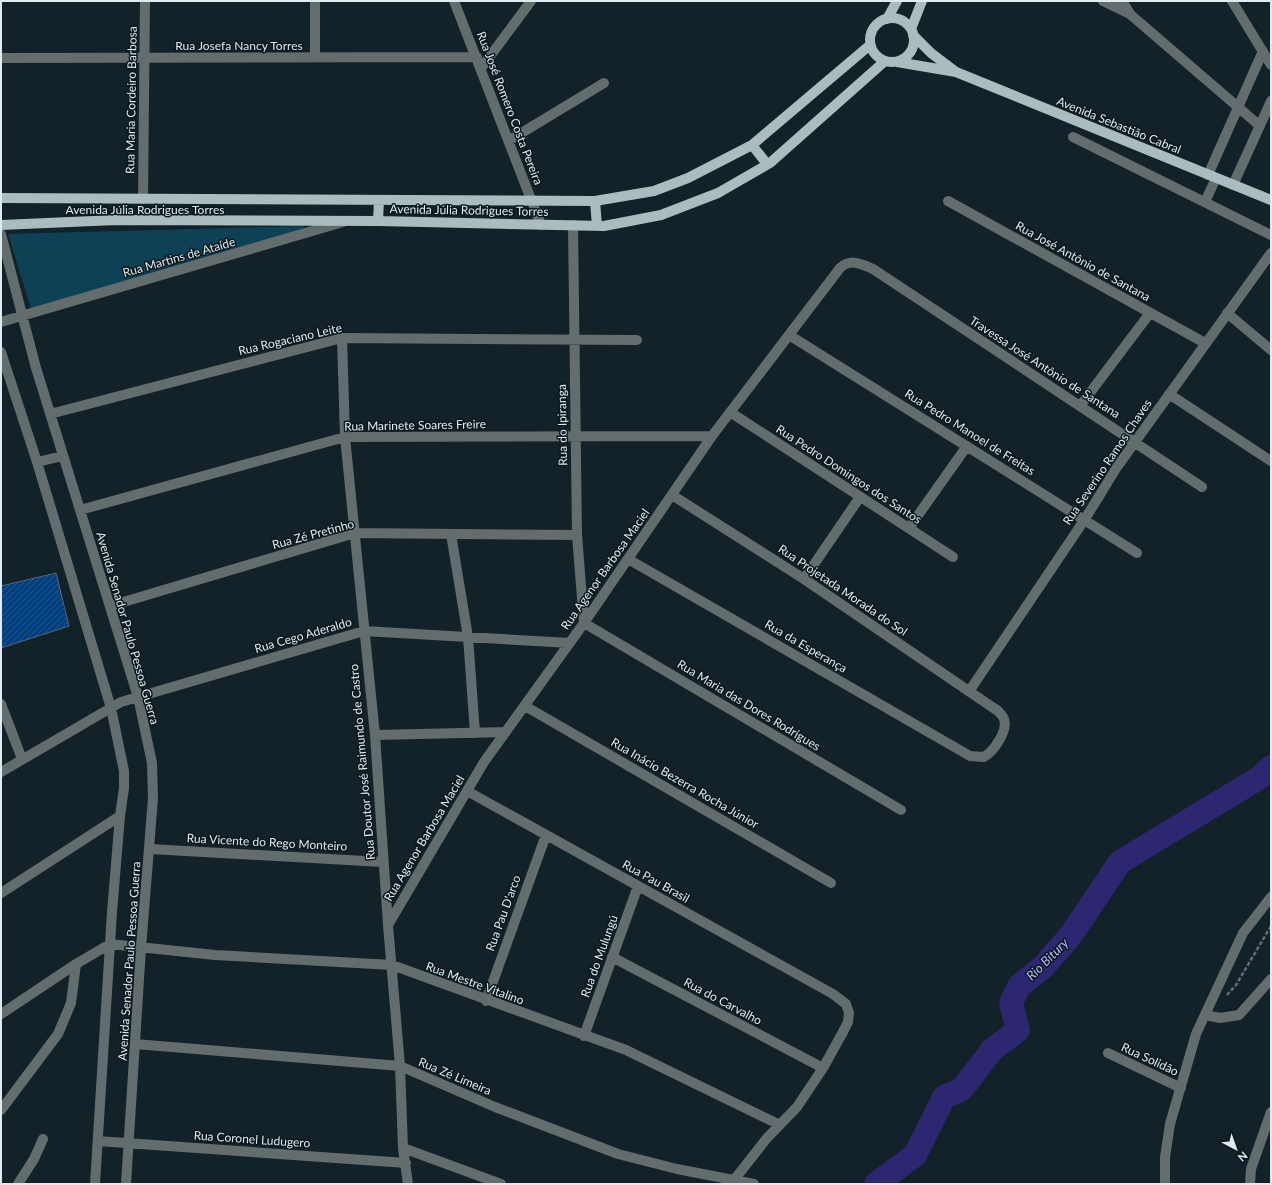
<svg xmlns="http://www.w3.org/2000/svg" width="1272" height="1185" font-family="Lato,sans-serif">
<defs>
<pattern id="building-hatch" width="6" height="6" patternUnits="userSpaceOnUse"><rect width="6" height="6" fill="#003e7e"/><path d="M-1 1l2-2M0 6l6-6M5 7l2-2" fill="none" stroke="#255a91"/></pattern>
</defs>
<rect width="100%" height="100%" fill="#132128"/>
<path fill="#0d4155" d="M303 226 305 231 31 309 8 234Z"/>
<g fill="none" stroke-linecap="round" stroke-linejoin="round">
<path stroke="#2d2671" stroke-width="24" d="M876 1184 915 1155 944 1097 962 1089 992 1050 1018 1030 1011 1003 1019 986 1043 967 1071 935 1120 862 1259 778 1271 767"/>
</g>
<path fill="url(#building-hatch)" stroke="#5c6572" d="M56 573 69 626 1 648V586Z"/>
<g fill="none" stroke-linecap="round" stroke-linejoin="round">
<path stroke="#626e74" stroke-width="2.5" stroke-dasharray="4 2" stroke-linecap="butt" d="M1227 995 1236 985 1271 926"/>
<path stroke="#646d6d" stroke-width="10" d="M315 1V57
M454 1 541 225
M1103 1 1130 14
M1122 1 1131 15 1260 126
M1232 1 1271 65
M1 58 477 57
M482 67 531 1
M1073 137 1271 235
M510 140 604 83
M1208 175 1263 51
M1233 185 1271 101
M143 199 145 1
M948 201 1205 343
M1205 202 1216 178
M573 225 577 535 584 623 901 810
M1 234 36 368 138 697 152 763 153 798 141 948 126 1184
M1227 313 1271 350
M1 322 343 222
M789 335 1137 553
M342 338 345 437 375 735 388 925 400 1066 403 1148 408 1184
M1 352 37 462 111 708 124 771V788L120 816 112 912 95 1184
M1169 394 1271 461
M1080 406 1150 313
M730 412 953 557
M50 414 342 338 637 340
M37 462 63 456
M80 510 345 437 712 436
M909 528 967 446
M451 534 468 637 475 733
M628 559 970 756 984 757C994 751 1008 731 1004 719 1003 716 1000 713 998 711L804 579 672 495
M804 579 860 497
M110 606 355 533 577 535
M970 690 1085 519 1117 467 1271 253
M1 704 22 759
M525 706 831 883
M375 735 506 732
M1 772 121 702 364 631 570 643
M467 791 833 994 846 1004 849 1013 848 1022 843 1032 823 1068 797 1107 767 1138 734 1180
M150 849 383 862
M1 893 120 816
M388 925 484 762 584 623 712 436 840 268C851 258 861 264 873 269L1202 487
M612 957 823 1068
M486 1001 546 835
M1 1014 76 964 110 944 215 955 392 965 626 1050 780 1125
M1210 1016 1220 1018 1239 1015 1271 979
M584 1036 638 886
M135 1044 400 1066 495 1107 618 1154 677 1169 754 1184
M1108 1053 1181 1088
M1 1110 58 1034 71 1003 76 964
M98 1141 406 1163
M403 1148 501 1184
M18 1184 34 1159 43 1139
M1165 1184V1157L1170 1124 1196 1034 1243 933 1271 897
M1250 1184 1251 1169 1271 1112"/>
<path stroke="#aabcbd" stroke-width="10" d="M870 40a22 22 0 1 1 44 0a22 22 0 1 1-44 0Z
M887 19 897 1
M911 29 922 1
M913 35 931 53 956 72 1271 200
M897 62 956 72
M752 145 767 164
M1 198 595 201 654 191 688 178 752 145 870 45
M595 201 597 226
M378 221 379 200
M1 225 116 220 378 221 604 226 661 215 718 193 770 163 885 61"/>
</g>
<g text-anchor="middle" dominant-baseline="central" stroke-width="3" stroke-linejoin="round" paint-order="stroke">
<g font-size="12" fill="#e1eaef" stroke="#0a181e">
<text x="239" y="45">Rua Josefa Nancy Torres</text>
<text transform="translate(131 100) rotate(-89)">Rua Maria Cordeiro Barbosa</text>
<text transform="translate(510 108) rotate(69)">Rua José Romero Costa Pereira</text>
<text transform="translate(1119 125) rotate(22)">Avenida Sebastião Cabral</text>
<text x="145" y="209">Avenida Júlia Rodrigues Torres</text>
<text transform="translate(469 210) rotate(1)">Avenida Júlia Rodrigues Torres</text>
<text transform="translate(179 257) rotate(-16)">Rua Martins de Ataíde</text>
<text transform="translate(1083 261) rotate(29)">Rua José Antônio de Santana</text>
<text transform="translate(290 339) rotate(-13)">Rua Rogaciano Leite</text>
<text transform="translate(1045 367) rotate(33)">Travessa José Antônio de Santana</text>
<text transform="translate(415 425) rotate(-1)">Rua Marinete Soares Freire</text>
<text transform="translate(562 425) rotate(-91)">Rua do Ipiranga</text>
<text transform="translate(970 432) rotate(32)">Rua Pedro Manoel de Freitas</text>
<text transform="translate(1107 462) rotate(-56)">Rua Severino Ramos Chaves</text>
<text transform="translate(849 474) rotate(33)">Rua Pedro Domingos dos Santos</text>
<text transform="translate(313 534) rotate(-15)">Rua Zé Pretinho</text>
<text transform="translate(605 569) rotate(-55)">Rua Agenor Barbosa Maciel</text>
<text transform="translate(843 590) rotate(34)">Rua Projetada Morada do Sol</text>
<text transform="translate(128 628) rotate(74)">Avenida Senador Paulo Pessoa Guerra</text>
<text transform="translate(303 635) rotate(-16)">Rua Cego Aderaldo</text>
<text transform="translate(806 646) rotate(30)">Rua da Esperança</text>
<text transform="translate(749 705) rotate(31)">Rua Maria das Dores Rodrigues</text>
<text transform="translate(362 762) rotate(-95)">Rua Doutor José Raimundo de Castro</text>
<text transform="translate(685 783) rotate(30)">Rua Inácio Bezerra Rocha Júnior</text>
<text transform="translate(424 838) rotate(-59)">Rua Agenor Barbosa Maciel</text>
<text transform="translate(267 842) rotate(3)">Rua Vicente do Rego Monteiro</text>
<text transform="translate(656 881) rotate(29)">Rua Pau Brasil</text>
<text transform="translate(503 913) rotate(-70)">Rua Pau D'arco</text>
<text transform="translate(599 956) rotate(-70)">Rua do Mulungú</text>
<text transform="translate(129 961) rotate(-86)">Avenida Senador Paulo Pessoa Guerra</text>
<text transform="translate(475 983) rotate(20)">Rua Mestre Vitalino</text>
<text transform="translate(723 1001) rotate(28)">Rua do Carvalho</text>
<text transform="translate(1150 1059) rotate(25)">Rua Solidão</text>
<text transform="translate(455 1076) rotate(23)">Rua Zé Limeira</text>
<text transform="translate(252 1139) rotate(4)">Rua Coronel Ludugero</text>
</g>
<g font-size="13" font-style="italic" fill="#b8bdff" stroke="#0a181e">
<text transform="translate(1047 959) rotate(-45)">Rio Bitury</text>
</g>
</g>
<rect width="1272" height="1185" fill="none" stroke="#e1eaef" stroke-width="4"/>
<g transform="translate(1236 1149) rotate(139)" stroke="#0a181e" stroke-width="3" paint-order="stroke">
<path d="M0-3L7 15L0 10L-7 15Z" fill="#e1eaef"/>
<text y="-6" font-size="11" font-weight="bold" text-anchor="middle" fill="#e1eaef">N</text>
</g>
</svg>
